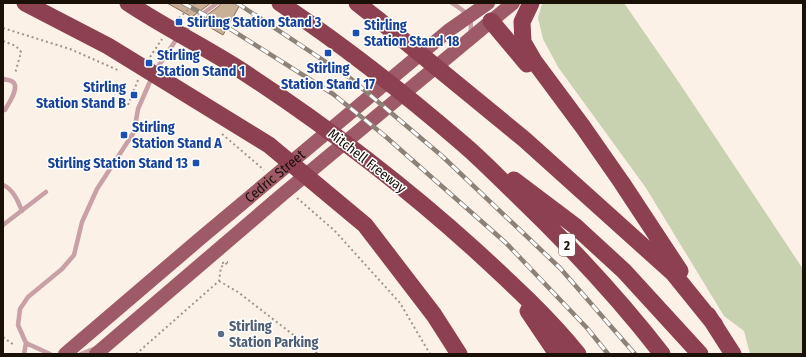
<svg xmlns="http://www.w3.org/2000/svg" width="806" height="357" font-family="'Fira Sans Condensed',sans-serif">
<rect width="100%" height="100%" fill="#fbf1e6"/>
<path fill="#c8d2b1" d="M542 3H624L680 84 803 269V354H750L744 331 724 316 646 188 558 67 543 39 538 18Z"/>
<path fill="#caaf97" stroke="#876f59" d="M167 3H211L192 17Z
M221 3H241L223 35 199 21 219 6Z"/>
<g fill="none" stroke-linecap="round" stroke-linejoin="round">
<path stroke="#a0968c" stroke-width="2" stroke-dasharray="2 3" stroke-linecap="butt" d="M179 18 195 3
M3 28 70 49 120 71
M3 41 16 46 21 52 15 74
M150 57 162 39
M128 105 138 80
M222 134 264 170
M297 198 334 230 400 303 430 354
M222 263 228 262
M219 281 238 292 318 354
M3 337 14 345
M136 354 219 281 221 267 227 263"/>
<path stroke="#c8a0a6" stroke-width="4.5" d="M452 3C466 12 474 17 470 35
M184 32 196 19 217 3
M155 71 178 37
M3 79C6 80 11 80 13 82 20 88 8 104 5 110H3
M3 185C13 189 18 201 22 211
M3 225 46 192
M26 343 50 354
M24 354 26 343 18 325 20 309 28 297 62 269 74 255 82 222 97 189 134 132 138 109 152 77
M81 354 96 348"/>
<g stroke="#9e5a67" stroke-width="14">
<path id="s1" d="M65 354 202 237 448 31 488 3"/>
<path d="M96 354 283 194 513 3"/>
</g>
<path stroke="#8d4050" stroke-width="17" d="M25 3 108 46 269 145 365 225 434 315 459 354
M128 3C164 27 203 46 239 69 322 123 401 183 474 249 510 282 547 316 578 354
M280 3C344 46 404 93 462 143 481 159 499 178 517 195 569 245 618 297 662 354
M357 3 380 21 524 139 673 273 715 325
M531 3 522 22 523 42 534 61 583 127 622 183 680 271
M491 21 527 64
M514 180 575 226 624 271 700 354
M528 311 557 354
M708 315 733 354"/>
<defs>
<path id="rail" d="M183 3 227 27 333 94 385 136 506 243 587 328 608 354
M237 3 350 78 442 156 560 268 635 354"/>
</defs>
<use href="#rail" stroke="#8c8278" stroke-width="4.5"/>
<use href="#rail" stroke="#fff" stroke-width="3" stroke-dasharray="9" stroke-linecap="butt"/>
</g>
<g fill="#1a4fb4" stroke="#fff" stroke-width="1.5">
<rect x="175" y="18" width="8" height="8" rx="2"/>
<rect x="352" y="29" width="8" height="8" rx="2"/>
<rect x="324" y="49" width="8" height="8" rx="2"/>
<rect x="145" y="59" width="8" height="8" rx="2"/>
<rect x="130" y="91" width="8" height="8" rx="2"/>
<rect x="120" y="131" width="8" height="8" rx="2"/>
<rect x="192" y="159" width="8" height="8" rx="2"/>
</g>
<circle fill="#5c6f8a" stroke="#fff" stroke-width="1.5" cx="221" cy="334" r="4"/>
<g text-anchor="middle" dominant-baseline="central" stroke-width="3" stroke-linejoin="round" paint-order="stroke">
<rect fill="#fff" stroke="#5e5851" stroke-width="1" x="559" y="234" width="16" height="22" rx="3"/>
<g font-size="13" font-weight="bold" fill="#191007">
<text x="567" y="245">2</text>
</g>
<g font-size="14" font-weight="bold" fill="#164399" stroke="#fff" text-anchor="start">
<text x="187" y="22">Stirling Station Stand 3</text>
<text x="364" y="25">Stirling<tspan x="364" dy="16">Station Stand 18</tspan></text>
<text x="157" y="55">Stirling<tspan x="157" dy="16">Station Stand 1</tspan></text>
<text x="328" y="68" text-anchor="middle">Stirling<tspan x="328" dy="16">Station Stand 17</tspan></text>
<text x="126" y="87" text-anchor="end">Stirling<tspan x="126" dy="16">Station Stand B</tspan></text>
<text x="132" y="127">Stirling<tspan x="132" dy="16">Station Stand A</tspan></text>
<text x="188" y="163" text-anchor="end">Stirling Station Stand 13</text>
</g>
<g font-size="14" fill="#191007" stroke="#fff">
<text transform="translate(367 161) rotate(38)">Mitchell Freeway</text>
<text stroke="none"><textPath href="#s1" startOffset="275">Cedric Street</textPath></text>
</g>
<g font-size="14" font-weight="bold" fill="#4e5e75" stroke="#fff" text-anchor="start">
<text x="229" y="326">Stirling<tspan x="229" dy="16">Station Parking</tspan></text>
</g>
</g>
<rect width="806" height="357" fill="none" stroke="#191007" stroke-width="8"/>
</svg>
